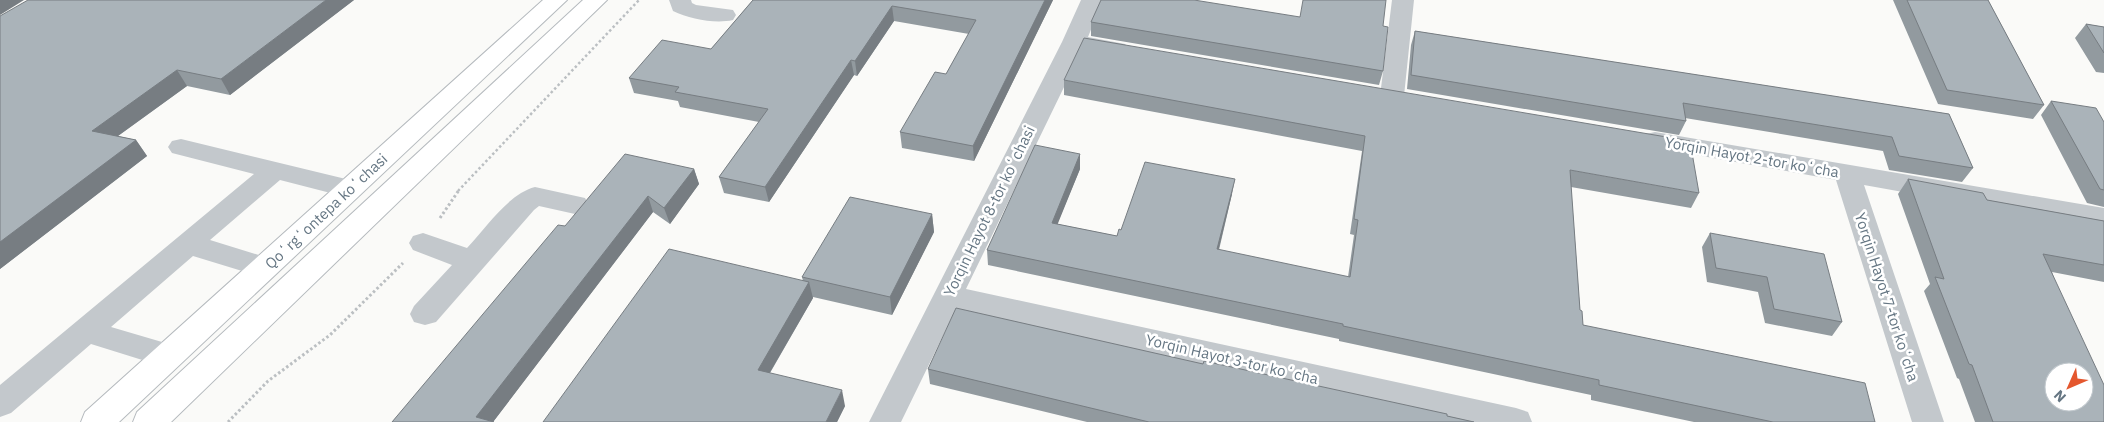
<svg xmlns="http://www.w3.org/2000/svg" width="2104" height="422" font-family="'IBM Plex Sans',sans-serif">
<rect width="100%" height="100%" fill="#fafaf8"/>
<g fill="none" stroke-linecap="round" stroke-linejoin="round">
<defs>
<path id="major" d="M543 0H567L119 422H81L85 412Z
M583 0H607L171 422H133L137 412Z"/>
</defs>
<use href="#major" stroke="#b5babe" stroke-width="2"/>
<path stroke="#bbbfc2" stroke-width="2.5" stroke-dasharray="2.5 2.5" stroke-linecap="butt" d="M458 191 639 0"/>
<path stroke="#bbbfc2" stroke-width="3" stroke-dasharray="2.5 2.5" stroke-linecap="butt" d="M440 218 459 190
M228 422 268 381 330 335 403 263"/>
<path fill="#c3c8cc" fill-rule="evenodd" d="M669 0H691L692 3 696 5 733 10 736 15 733 20C715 24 690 19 673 11Z
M1081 0H1103L1088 37 1125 44 1129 49 1125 54 1117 56 1082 50 966 289 1516 408 1528 412 1532 422H1456L956 309 901 422H869L1062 42Z
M1392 0H1414L1404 96 1401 101 1392 104 1383 101 1380 96Z
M1655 132 2104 208V228L1864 185 1944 422H1912L1836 180 1646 146 1642 140 1646 134Z
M181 139 350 180 360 183 363 189 360 195 350 198 280 180 210 240 275 260 279 267 275 274 265 278 193 256 111 327 179 347 184 356 179 365 168 368 91 344 11 413 0 417V385L254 174 172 153 168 147 172 141Z
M535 187 585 198 589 205 585 212 575 214 539 206 534 210 436 322 425 325 414 322 410 314 414 306 452 265 413 250 409 243 413 236 423 233 467 248C486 228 508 194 535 187Z"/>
<use href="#major" fill="#fff" fill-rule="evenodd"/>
</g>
<path fill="#929a9f" d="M354 0 230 95 187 86 118 136 136 140 147 156 0 269V16Z
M753 0H1053L974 161 902 148 900 132 946 74 969 34 894 21 857 76 854 75 769 202 724 193 719 177 759 122 680 107 678 101 634 93 629 78 711 49Z
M1893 0H1988L2044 105 2033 119 1938 104Z
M1300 17 1383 26V71L1379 85 1091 36V22Z
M2086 24 2104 27V73L2096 72 2075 38Z
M1415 31 1949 114 1973 168 1962 182 1889 170 1883 151 1685 118 1686 121 1679 135 1407 89 1411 45Z
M1064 80 1699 193 1691 208 1571 187 1580 310 1583 325 1875 422H1694L1591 400V395L1339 341V339L988 265 987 250 1080 154V169L1057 224 1117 236 1121 230 1232 194 1219 250 1348 277 1354 235 1350 234 1362 151 1064 95Z
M2051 101 2104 122V207L2087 203 2041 115Z
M694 169 699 184 670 224 653 212 493 422H392L565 226Z
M1908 179 1987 200 2104 221V282L2052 272 2104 422H1975L1959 379 1957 378 1924 291 1930 284 1898 194Z
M932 214 934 232 892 315 813 297V298L770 373 845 406 837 422H543L803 281 802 277Z
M1710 233 1842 322 1832 336 1765 323 1758 292 1707 282 1702 247Z
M1203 364 1447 416 1474 422H1087L930 384 928 369Z"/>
<path fill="#777d82" d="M0 0H24L0 15Z
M326 0H354L230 95 221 79Z
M1045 0H1053L974 161 973 146Z
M892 6 894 21 857 76 855 61Z
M851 60 854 75 769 202 765 187Z
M177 70 187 86 104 146 92 131Z
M136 140 147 156 0 269V242Z
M1080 154V169L1052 238V223Z
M694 169 699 184 670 224 664 208Z
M1235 179 1232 194 1215 264 1217 249Z
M648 196 653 212 493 422 476 417Z
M932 214 934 232 892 315 890 297Z
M809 282 813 298 762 386 758 370Z
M842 390 845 406 837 422H826Z"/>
<path fill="#aab3b9" stroke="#777d82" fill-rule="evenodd" d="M28 0H326L221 79 177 70 92 131 136 140 0 242V16Z
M753 0H1045L973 146 900 132 935 72 946 74 976 20 892 6 855 61 851 60 765 187 719 177 768 109 675 92 679 87 629 78 662 40 711 49Z
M1101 0H1194L1300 17 1303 0H1386L1383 26 1388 27 1383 71 1091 22Z
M1907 0H1988L2044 105 1947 90Z
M2086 24 2104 27V53Z
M1415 31 1949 114 1973 168 1899 156 1892 137 1683 103 1686 121 1411 75Z
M1084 38 1690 141 1699 193 1570 170 1580 310 1582 311 1583 325 1865 383 1875 422H1773L1599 385V380L1343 326V324L987 250 1035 145 1080 154 1052 223 1117 236 1119 229 1121 230 1145 162 1235 179 1217 249 1350 277 1358 220 1354 219 1365 136 1064 80Z
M2051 101 2096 108 2104 122V190L2100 189Z
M625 154 694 169 664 208 648 196 476 417 494 422H392L558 225 565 226Z
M1908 179 1983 193 1987 200 2104 221V265L2043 254 2104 385V422H1993L1972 365 1969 364 1935 277 1944 279ZM2054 372H2084V402H2054Z
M850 197 932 214 890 297 802 277Z
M1710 233 1824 254 1842 322 1774 309 1767 277 1716 268Z
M669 249 809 282 758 370 842 390 826 422H543Z
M956 308 1203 364 1204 361 1447 414V416L1474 422H1149L928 369Z"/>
<g text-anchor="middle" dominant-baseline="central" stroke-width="5" stroke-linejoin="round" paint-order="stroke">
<g font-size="15" fill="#657683" stroke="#fff">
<text transform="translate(1752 157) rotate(10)">Yorqin Hayot 2-tor koʻcha</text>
<text transform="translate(326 211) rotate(-43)">Qoʻrgʻontepa koʻchasi</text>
<text transform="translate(989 211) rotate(-64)">Yorqin Hayot 8-tor koʻchasi</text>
<text transform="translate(1887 297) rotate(72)">Yorqin Hayot 7-tor koʻcha</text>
<text transform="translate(1232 359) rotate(13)">Yorqin Hayot 3-tor koʻcha</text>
</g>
</g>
<g transform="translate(2069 387) rotate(225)"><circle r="24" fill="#ffffff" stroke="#c1c8cd"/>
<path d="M0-4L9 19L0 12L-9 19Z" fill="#e4572e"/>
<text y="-8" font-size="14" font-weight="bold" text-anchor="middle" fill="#657683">N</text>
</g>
</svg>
